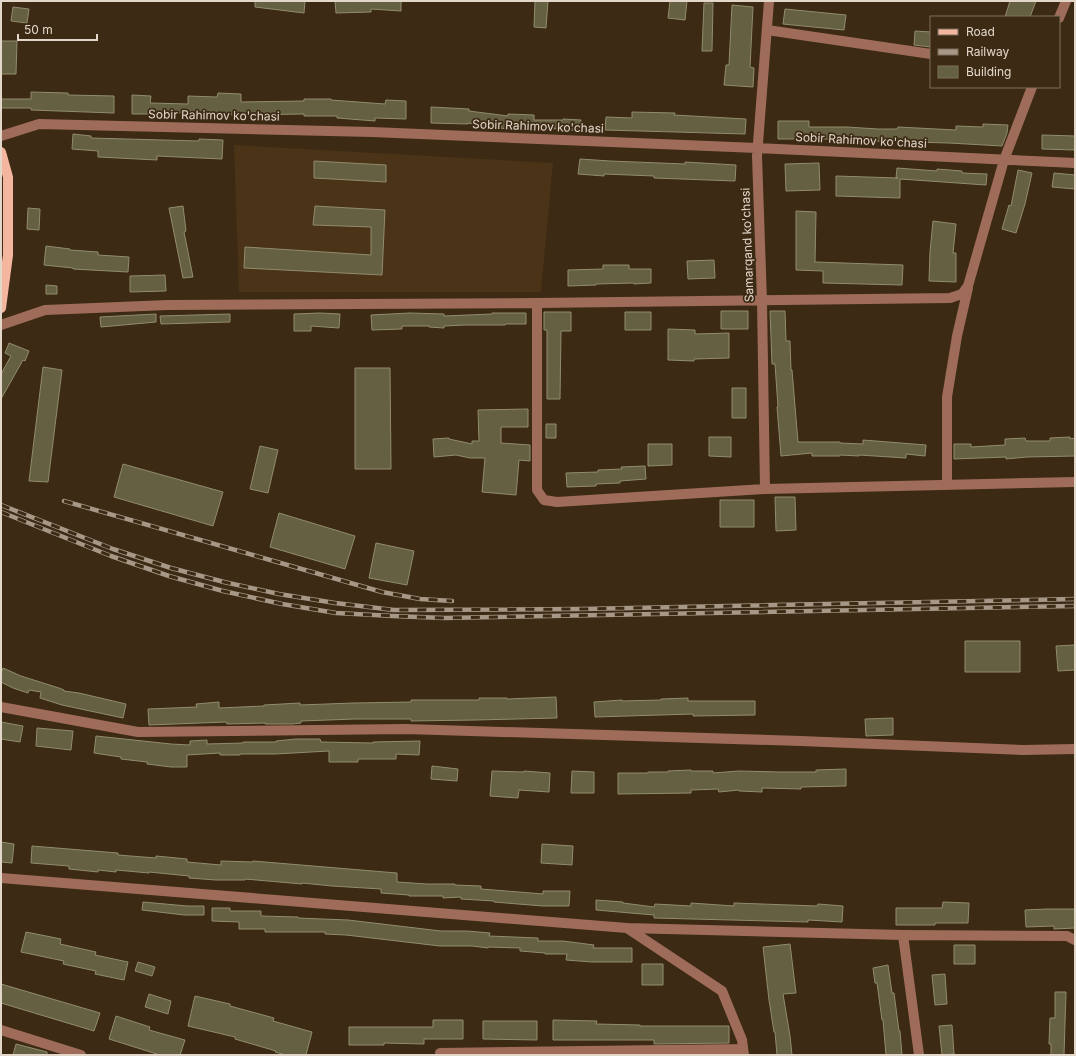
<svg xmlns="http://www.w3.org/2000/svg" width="1076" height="1056" font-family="Inter,sans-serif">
<rect width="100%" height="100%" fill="#3c2a14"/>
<path fill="#4a3316" d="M234 145 553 163 541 292H239Z"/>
<path fill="#666043" stroke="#918c6d" d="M255 1H305L304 13 255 7Z
M335 1H401V11L371 9V12L336 13Z
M535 1H548L546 28 534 27Z
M670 1H687L685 20 668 18Z
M1010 1H1036L1030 17H1005Z
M704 3H713L712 51H702Z
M732 5 753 7 750 67 754 68 753 87 724 85 726 65H729Z
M13 7 29 9 27 23 11 21Z
M785 9 846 15 844 30 783 24Z
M915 31 931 32V47L914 45Z
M1 41H17L16 74H1Z
M31 92 68 93V95L114 96V113L31 110V108H1V99H31Z
M218 93 241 94V102L304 101V99H331V100L385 104 386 100 406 101V119L375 118V121L337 118V116H304V114L241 115 150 112V114H132V95L151 96 150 103 188 104V96L217 97Z
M431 107 469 109V111L508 116V114L534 115V120H563V119L581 120 580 131 562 129 534 128V129H507L468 123V124L431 123Z
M632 112 675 113 674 115 746 119 745 134 605 130 606 117 632 118Z
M778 121H809V127H847L878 129H897L898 127 956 130V126L983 127V124L1008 125 1007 133 1002 146 949 143 873 141 849 140V139H778Z
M73 134 91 136V138L199 141V139L223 140 222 159 157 156V160L98 157V151L72 149Z
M1042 135 1075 136V150L1042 149Z
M580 159 610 161 685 164V162L736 165 735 181 654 178V176L604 174V176L578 174Z
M314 161 386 165V182L314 178Z
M819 163 820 190 786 191 785 164Z
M897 168 937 171V169L962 171V173L987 174 986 185 900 179V198L836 196V176L898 178H896Z
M1018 170 1032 173 1025 204 1016 233 1002 229 1009 205 1011 206Z
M1054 173 1075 175V189L1052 187Z
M183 206 186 231 184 232 193 277 183 278 169 208Z
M315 206 385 210 382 275 244 268 245 247 371 255V227L313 225Z
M28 208 40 209 39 230 27 229Z
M796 211 816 212 815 262 903 265 902 285 823 283V271L796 270Z
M933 221 956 224 953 253H956V282L929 281 930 252Z
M46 246 70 249V250L98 252V255L129 257 128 272 73 269V268L44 265Z
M714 260 715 278 688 279 687 261Z
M603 265H629V269H651V283L634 284 633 283 596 284V285L568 286V270L603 269Z
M165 275 166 291 130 292V276Z
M46 285 57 286V294H46Z
M721 311H748V329H721Z
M770 311H785L786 341H790L791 370H792L798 442H840V443L863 444V440L926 445 925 456 906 454V458L859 455V456L840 455V456H812V453L781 456 777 407H778L775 364H772Z
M544 312H571V331H561L560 399H547V330H544Z
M625 312H651V330H625Z
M320 313 340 314 339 328 311 326V331H294V314Z
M410 313 444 314V316L492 314V313H526V324H506L505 325H465L444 326V328L429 327V326H402V329L372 330 371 315Z
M156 314V322L101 327 100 317Z
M230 314V322L161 324 160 316Z
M668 329 695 330V334L729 333V358L694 359V361L668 360Z
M9 343 29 351 25 361 23 360 1 399V374L11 356 5 353Z
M43 367 62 370 48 482 29 481Z
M355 368H390L391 469H355Z
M732 388H746V418H732Z
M528 409V427H501V443L530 445V461L519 460 516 495 482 492 485 458H470L456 455 434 457 433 439 449 438V439L472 444V441H479L478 410Z
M546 424H556V438H546Z
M709 437H731V457L709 456Z
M1070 437V439L1075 438V456L1027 457 1006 459V457L954 459V444H971V447L1005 445V439L1025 438 1026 441H1050V438Z
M648 444H672V465L648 466Z
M260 446 278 450 268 493 250 489Z
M123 464 223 492 213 526 114 497Z
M645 466 646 479 620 481V483L596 484V486L567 487 566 473 598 472V470L622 469 621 467Z
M775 497H795L796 530 776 531Z
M720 500H754V527H720Z
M279 513 355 536 345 569 270 547Z
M376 543 414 551 407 585 369 578Z
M965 641H1020V672H965Z
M1075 645V670L1058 671 1056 646Z
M3 668 21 676 59 688 64 690V691L79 693 126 704 123 718 62 705 40 698 41 692 29 690 28 693 13 688 1 682V673Z
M556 697 557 718 476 720 411 721V719H355L301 721V723L292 724H265V723L227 724 226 722 149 725 148 709 197 707 196 704 219 702V708L264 706V705L300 703V705L353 703 411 702V700H479V698H507V699Z
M688 698V701H755V715L693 716V714L595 717 594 702 622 700V701L661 700V699Z
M893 718V735L866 736 865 719Z
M1 722 23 726 20 742 1 739Z
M37 728 73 731 71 750 36 746Z
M96 736 171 744 190 745V741L207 740V744L243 743V742H276V741L296 739H320L321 742 373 743V742L420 741 419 755 396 754V759H358V762H329V751L275 754H240V755H220V753L187 755V767H171L147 764V762L121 759V757L94 753Z
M432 766 458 769 457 781 431 779Z
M846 769V786L801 787V789L762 788V792L739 791V790L719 792 718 789 691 790V793L618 794V773H648V772H668V771L691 770V771H713V773L739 771 781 772H816V770Z
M492 771 524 772V771L550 773 549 792 519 790 518 798 490 796Z
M572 771 594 772V793H571Z
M1 842 14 844 12 863 1 862Z
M542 844 573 846 572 865 541 863Z
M32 846 118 853V855L156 858V856L187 859V862L221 865V861L253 862V861L397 873V882L427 884H455V885L481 886V889L519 892 543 894V891H570L569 906H543L518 904 494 902V901L461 899V897L443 898V896H409V895L381 893V889L332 886 302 883V884L245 879V880H216L189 878V876L149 872V873L116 870V872L98 870V872L69 869V866L31 863Z
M596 900 623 902V903L654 907 655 904 691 906V903L734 906V903L817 906 818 904 843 906 842 922 808 920V922L654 918V915L596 910Z
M143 902 187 906H204V915H184L142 910Z
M943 902 969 903 968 923H935V925H896V908H942Z
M212 908H230V911H261V916L298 917V918L348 920 441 931H467L490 933 489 936 538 938V941H563L594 945 593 948H632V962H592L566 960 567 954H545V953L520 951V948L488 947V948L472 946H440L346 935 325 934V932H265V929H239V922L212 921Z
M1047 909H1075V928L1054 929V926L1026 927 1025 910Z
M26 932 61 939 60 944 96 952 95 955 128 962 124 980 95 974 96 971 63 964 64 961 21 952Z
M790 944 796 993 783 994 790 1036 792 1055H777L775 1032H774L769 1000 763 947Z
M954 945H975V964H954Z
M138 962 155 967 152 976 135 971Z
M642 964H663V985H642Z
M888 965 892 993H894L899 1031H900L902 1055H886L883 1020H882L877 983H875L873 968Z
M945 974 947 1004 935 1005 932 975Z
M1 984 100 1013 94 1031 1 1003Z
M1055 992H1066L1064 1055H1051V1044H1049L1050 1018H1055Z
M149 994 171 1001 168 1014 145 1007Z
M195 996 230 1004V1006L274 1018 273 1021 312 1032 306 1055H286L275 1052 276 1051 235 1039V1037L188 1026Z
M116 1016 150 1027 149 1030 185 1040 180 1055H160L109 1039Z
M433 1020H463V1039H424V1044L384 1043V1045H349V1027H433Z
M553 1020 597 1021 596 1024 640 1025V1026H729V1043L654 1044V1040H553Z
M483 1021H537V1040L483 1039Z
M952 1025 954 1054 942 1055 939 1026Z
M16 1044 47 1052V1055H13Z"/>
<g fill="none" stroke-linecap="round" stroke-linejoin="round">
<path stroke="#9f6c5a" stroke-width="10" d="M1059 18 1066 1
M767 30 931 54
M1 136 39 124 372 132 757 148 1075 163
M537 303V490L544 500 557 502 765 489 1075 482
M1 325 45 310 168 305 537 303 950 298 962 294 968 286 1004 160 1032 87
M947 485V397L957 336 968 288
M765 489 762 301 757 156 769 1
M1 707 138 732 406 729 801 741 1023 750 1075 749
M1 878 627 928 722 991 742 1040 744 1055
M627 928 903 935 1067 936 1075 940
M903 935 919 1055
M1 1030 81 1055
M440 1053 743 1049"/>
<path stroke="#f5b69f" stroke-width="10" d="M1 152 8 177V255L1 308"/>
<defs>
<path id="rail" d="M64 501 382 592 420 599 452 601
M1 505 113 549 171 568 224 582 279 594 335 603 394 610 583 609 1075 599
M1 512 111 556 169 576 223 591 282 604 336 613 393 616 444 618 1075 606"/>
</defs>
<use href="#rail" stroke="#a69787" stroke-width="4.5"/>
<use href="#rail" stroke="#3c2a14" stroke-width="3" stroke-dasharray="9" stroke-linecap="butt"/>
</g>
<g text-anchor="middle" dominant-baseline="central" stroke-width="3.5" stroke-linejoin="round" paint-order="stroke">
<g font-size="12" fill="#e3d7ca" stroke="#3c2a14">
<text transform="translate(214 115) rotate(1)">Sobir Rahimov ko'chasi</text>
<text transform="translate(538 126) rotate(2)">Sobir Rahimov ko'chasi</text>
<text transform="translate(861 140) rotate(3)">Sobir Rahimov ko'chasi</text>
<text transform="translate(747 245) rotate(-92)">Samarqand ko'chasi</text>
</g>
</g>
<rect width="1076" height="1056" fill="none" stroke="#e3d7ca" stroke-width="4"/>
<rect x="930" y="16" width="130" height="72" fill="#3c2a14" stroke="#7f6f5d"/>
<rect x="938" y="29" width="20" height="6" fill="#f5b69f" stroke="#7f6f5d"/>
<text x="966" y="36" font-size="12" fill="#e3d7ca">Road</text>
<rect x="938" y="49" width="20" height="6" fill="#a69787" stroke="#7f6f5d"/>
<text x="966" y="56" font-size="12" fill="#e3d7ca">Railway</text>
<rect x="938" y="66" width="20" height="12" fill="#666043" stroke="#7f6f5d"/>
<text x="966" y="76" font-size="12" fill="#e3d7ca">Building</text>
<path d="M18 34v6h79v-6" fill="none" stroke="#e3d7ca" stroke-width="2"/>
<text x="24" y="34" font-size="12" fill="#e3d7ca" stroke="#3c2a14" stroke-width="3" paint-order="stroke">50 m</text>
</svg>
